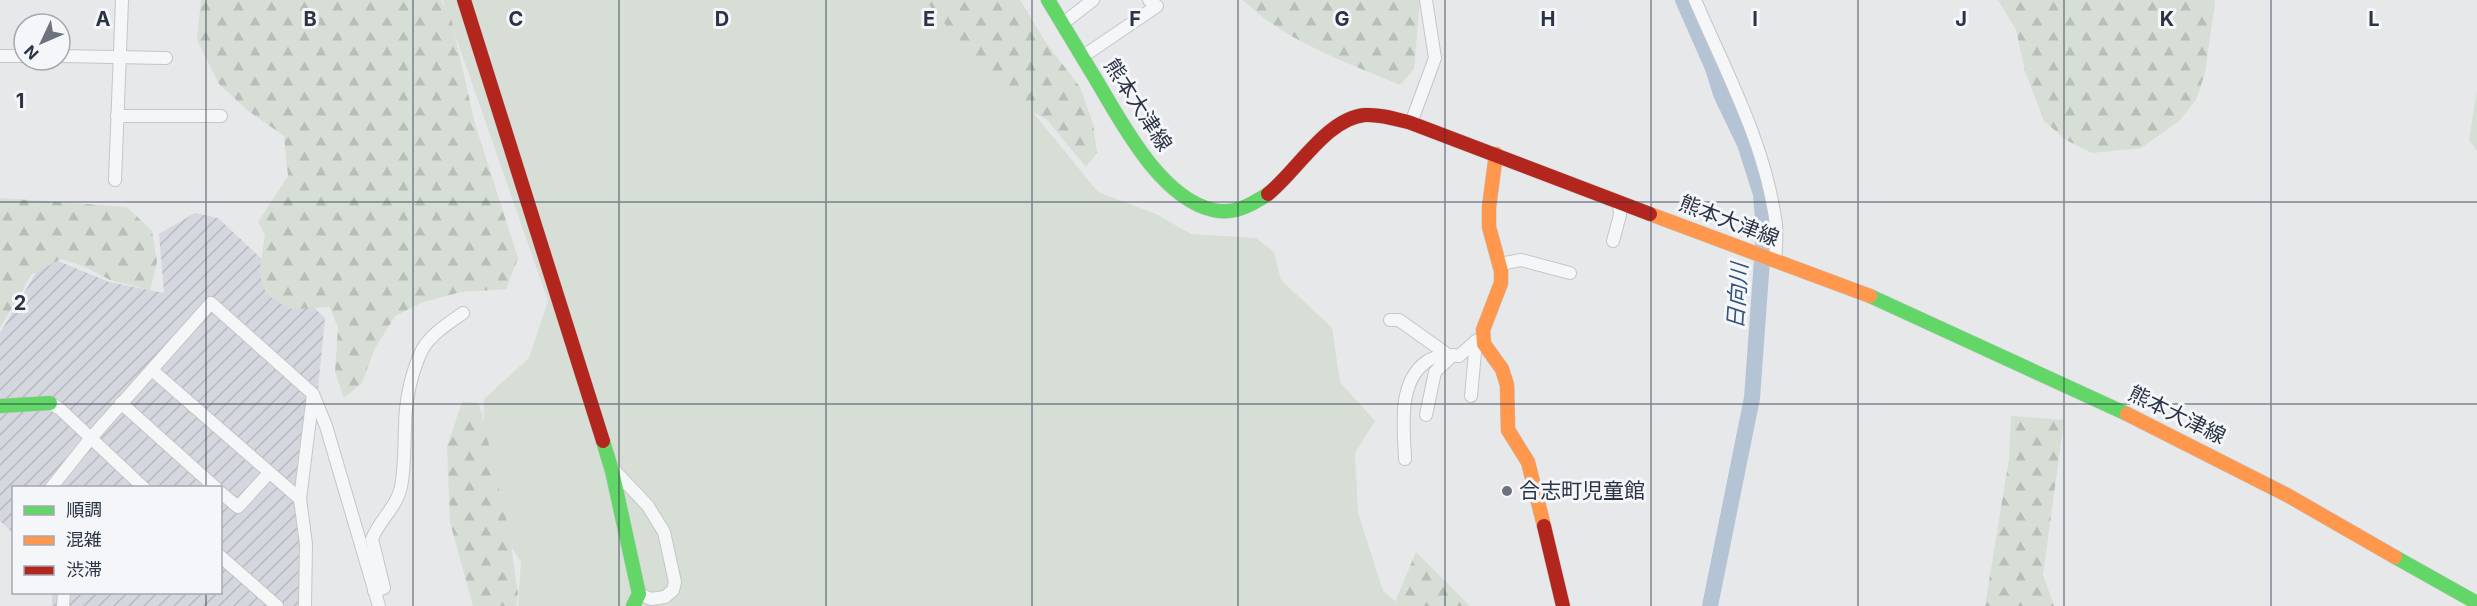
<svg xmlns="http://www.w3.org/2000/svg" width="2477" height="606" font-family="Inter,'Noto Sans JP',sans-serif">
<style>
.industrial{fill:url(#industrial-furrows)}
.grass{fill:#d6ded6}
.forest{fill:url(#forest-firs)}
.lines{fill:none;stroke-linecap:round;stroke-linejoin:round}
.river{stroke:#b4c4d5;stroke-width:16}
.street-casing{stroke:#c4c6c8;stroke-width:14}
.fast-casing{stroke:#c4c6c8;stroke-width:15}
.slow-casing{stroke:#c4c6c8;stroke-width:15}
.jam-casing{stroke:#c4c6c8;stroke-width:15}
.street{stroke:#f5f6f7;stroke-width:12}
.fast{stroke:#63d668;stroke-width:14}
.slow{stroke:#ff974d;stroke-width:14}
.jam{stroke:#b3261e;stroke-width:14}
.grid{fill:none;stroke:#2b3445;stroke-width:1.5;stroke-opacity:0.55}
.poi-dot{fill:#6c737f;stroke:#f4f6f9;stroke-width:2}
.labels{text-anchor:middle;stroke-width:6;stroke-linejoin:round;paint-order:stroke}
.street-label{font-size:21px;fill:#2b3445;stroke:#f4f6f9}
.poi-label{font-size:21px;fill:#2b3445;stroke:#f4f6f9;text-anchor:start}
.water-label{font-size:22px;font-style:italic;fill:#34527a;stroke:#f4f6f9}
.grid-label{font-size:20px;text-anchor:middle;font-weight:bold;fill:#2b3445;stroke:#f4f6f9;stroke-width:6;stroke-linejoin:round;paint-order:stroke}
</style>
<defs>
<pattern id="industrial-furrows" width="10" height="10" patternUnits="userSpaceOnUse" patternTransform="scale(1.5)"><rect width="10" height="10" fill="#d4d7dd"/><path d="M-1 1l2-2M0 10L10 0M9 11l2-2" fill="none" stroke="#b6b9bf"/></pattern>
<pattern id="forest-firs" width="22" height="20" patternUnits="userSpaceOnUse" patternTransform="scale(1.5)"><rect width="22" height="20" fill="#d6ded6"/><path d="M5 1l3.5 6h-7zM16 11l3.5 6h-7z" fill="#b8bfb9"/></pattern>
</defs>
<rect width="100%" height="100%" fill="#e6e8ea"/>
<polygon class="industrial" points="195,213 218,218 325,318 302,549 308,606 52,606 52,593 220,592 220,488 14,488 13,533 0,521 0,333 46,256 109,282 164,293 159,234"/>
<polygon class="grass" points="443,0 941,0 1098,192 1156,214 1191,234 1256,238 1274,252 1281,280 1332,328 1340,382 1375,421 1355,453 1358,513 1383,591 1401,606 518,606 521,562 482,501 484,399 529,358 548,301"/>
<g class="forest">
<polygon points="201,0 441,0 451,18 475,124 518,258 506,289 461,292 423,302 395,316 374,350 362,383 344,398 335,372 338,328 330,307 289,309 266,294 259,273 265,235 258,222 288,176 284,136 247,110 219,84 197,40"/>
<polygon points="925,0 1020,0 1046,43 1080,87 1093,124 1097,152 1086,167 1046,119 1023,107 995,84"/>
<path d="M1243 0H1420L1414 69 1400 85C1346 62 1286 42 1243 0Z"/>
<polygon points="1998,0 2214,0 2215,2 2205,73 2196,100 2179,121 2141,148 2092,153 2066,140 2044,121 2025,71 2016,30"/>
<polygon points="2477,91 2477,151 2469,140"/>
<polygon points="0,198 127,207 152,231 157,262 150,290 110,280 85,267 61,259 31,275 0,328"/>
<polygon points="462,402 479,403 509,531 518,594 516,606 473,606 450,522 447,447"/>
<polygon points="2011,416 2064,420 2043,575 2054,606 1985,606 2009,459"/>
<polygon points="1416,552 1470,606 1397,606 1396,600"/>
</g>
<g class="lines">
<polyline class="river" points="1683,0 1713,68 1721,94 1745,144 1761,194 1764,232 1752,398 1710,606"/>
<defs>
<g id="street">
<path d="M1695 0C1726 72 1766 145 1776 225 1777 236 1776 249 1775 261"/>
<polyline points="1062,24 1093,0"/>
<polyline points="0,56 24,56"/>
<polyline points="60,56 166,58"/>
<polyline points="1082,57 1157,6 1149,0"/>
<polyline points="117,116 221,116"/>
<polyline points="1411,123 1435,58 1426,0"/>
<polyline points="115,180 122,0"/>
<polyline points="1613,241 1620,215 1619,202"/>
<polyline points="1500,264 1521,260 1570,273"/>
<polyline points="1390,320 1399,320 1448,355 1459,356 1476,341"/>
<polyline points="152,370 300,499"/>
<polyline points="1471,396 1476,341 1479,340"/>
<polyline points="50,403 60,409 144,488"/>
<polyline points="121,403 216,488"/>
<polyline points="1426,415 1435,372 1453,355"/>
<path d="M1405 459C1404 429 1397 383 1426 362 1432 357 1441 356 1448 355"/>
<polyline points="612,468 648,506 664,532 675,582 673,590 665,597 651,599 639,594"/>
<polyline points="51,488 90,439 211,303 313,394 326,426 379,606"/>
<polyline points="220,492 238,507 269,473"/>
<polyline points="220,556 277,606"/>
<path d="M374 591 384 588 372 539C379 520 397 507 401 487 405 467 404 447 405 427 405 402 411 373 422 350 431 334 449 323 463 313"/>
<polyline points="63,606 64,592"/>
<polyline points="305,606 306,544 300,499 313,395"/>
</g>
<g id="fast">
<path d="M1048 0C1065 28 1081 55 1098 83 1123 125 1161 198 1213 210 1234 215 1251 205 1268 194"/>
<polyline points="1870,296 2127,414"/>
<polyline points="0,406 50,403"/>
<polyline points="603,441 612,471 639,594 633,606"/>
<polyline points="2395,557 2477,603"/>
</g>
<g id="slow">
<polyline points="1496,154 1489,207 1489,227 1501,271 1501,283 1483,330 1484,344 1502,369 1507,385 1508,430 1528,462 1544,526"/>
<polyline points="1650,214 1870,296"/>
<polyline points="2127,414 2287,495 2395,557"/>
</g>
<g id="jam">
<polyline points="464,0 603,441"/>
<path d="M1268 194C1297 171 1327 118 1365 115 1380 114 1396 119 1411 123L1650 214"/>
<polyline points="1544,526 1563,606"/>
</g>
</defs>
<use href="#street" class="street-casing"/>
<use href="#fast" class="fast-casing"/>
<use href="#slow" class="slow-casing"/>
<use href="#jam" class="jam-casing"/>
<use href="#street" class="street"/>
<use href="#fast" class="fast"/>
<use href="#slow" class="slow"/>
<use href="#jam" class="jam"/>
</g>
<path class="grid" d="M206 0V488M413 0V606M619 0V606M826 0V606M1032 0V606M1238 0V606M1445 0V606M1651 0V606M1858 0V606M2064 0V606M2271 0V606M0 202H2477M0 404H2477M206 592V606"/>
<circle class="poi-dot" cx="1507" cy="491" r="6"/>
<g class="labels">
<g class="street-label">
<text transform="translate(1138 105) rotate(57)" y="7">熊本大津線</text>
<text transform="translate(1729 221) rotate(21)" y="7">熊本大津線</text>
<text transform="translate(2177 415) rotate(26)" y="7">熊本大津線</text>
</g>
<g class="poi-label">
<text x="1519" y="498">合志町児童館</text>
</g>
<g class="water-label">
<text transform="translate(1737 296) rotate(-86)" y="8">日向川</text>
</g>
</g>
<g class="grid-label">
<text x="103" y="26">A</text>
<text x="310" y="26">B</text>
<text x="516" y="26">C</text>
<text x="722" y="26">D</text>
<text x="929" y="26">E</text>
<text x="1135" y="26">F</text>
<text x="1342" y="26">G</text>
<text x="1548" y="26">H</text>
<text x="1755" y="26">I</text>
<text x="1961" y="26">J</text>
<text x="2167" y="26">K</text>
<text x="2374" y="26">L</text>
<text x="20" y="108">1</text>
<text x="20" y="310">2</text>
</g>
<rect x="12" y="486" width="210" height="108" fill="#f4f6f9" stroke="#a4a8b1" stroke-width="1.5"/>
<rect x="24" y="506" width="30" height="9" fill="#63d668" stroke="#a4a8b1" stroke-width="1.5"/>
<text x="66" y="516" font-size="18" fill="#2b3445">順調</text>
<rect x="24" y="536" width="30" height="9" fill="#ff974d" stroke="#a4a8b1" stroke-width="1.5"/>
<text x="66" y="546" font-size="18" fill="#2b3445">混雑</text>
<rect x="24" y="566" width="30" height="9" fill="#b3261e" stroke="#a4a8b1" stroke-width="1.5"/>
<text x="66" y="576" font-size="18" fill="#2b3445">渋滞</text>
<g transform="translate(42 42) rotate(226)"><circle r="28" fill="#f4f6f9" stroke="#a4a8b1" stroke-width="1.5"/>
<path d="M0-4.5L10 22L0 15L-10 22Z" fill="#6c737f"/>
<text y="-9" font-size="16" font-weight="bold" text-anchor="middle" fill="#2b3445">N</text>
</g>
</svg>
